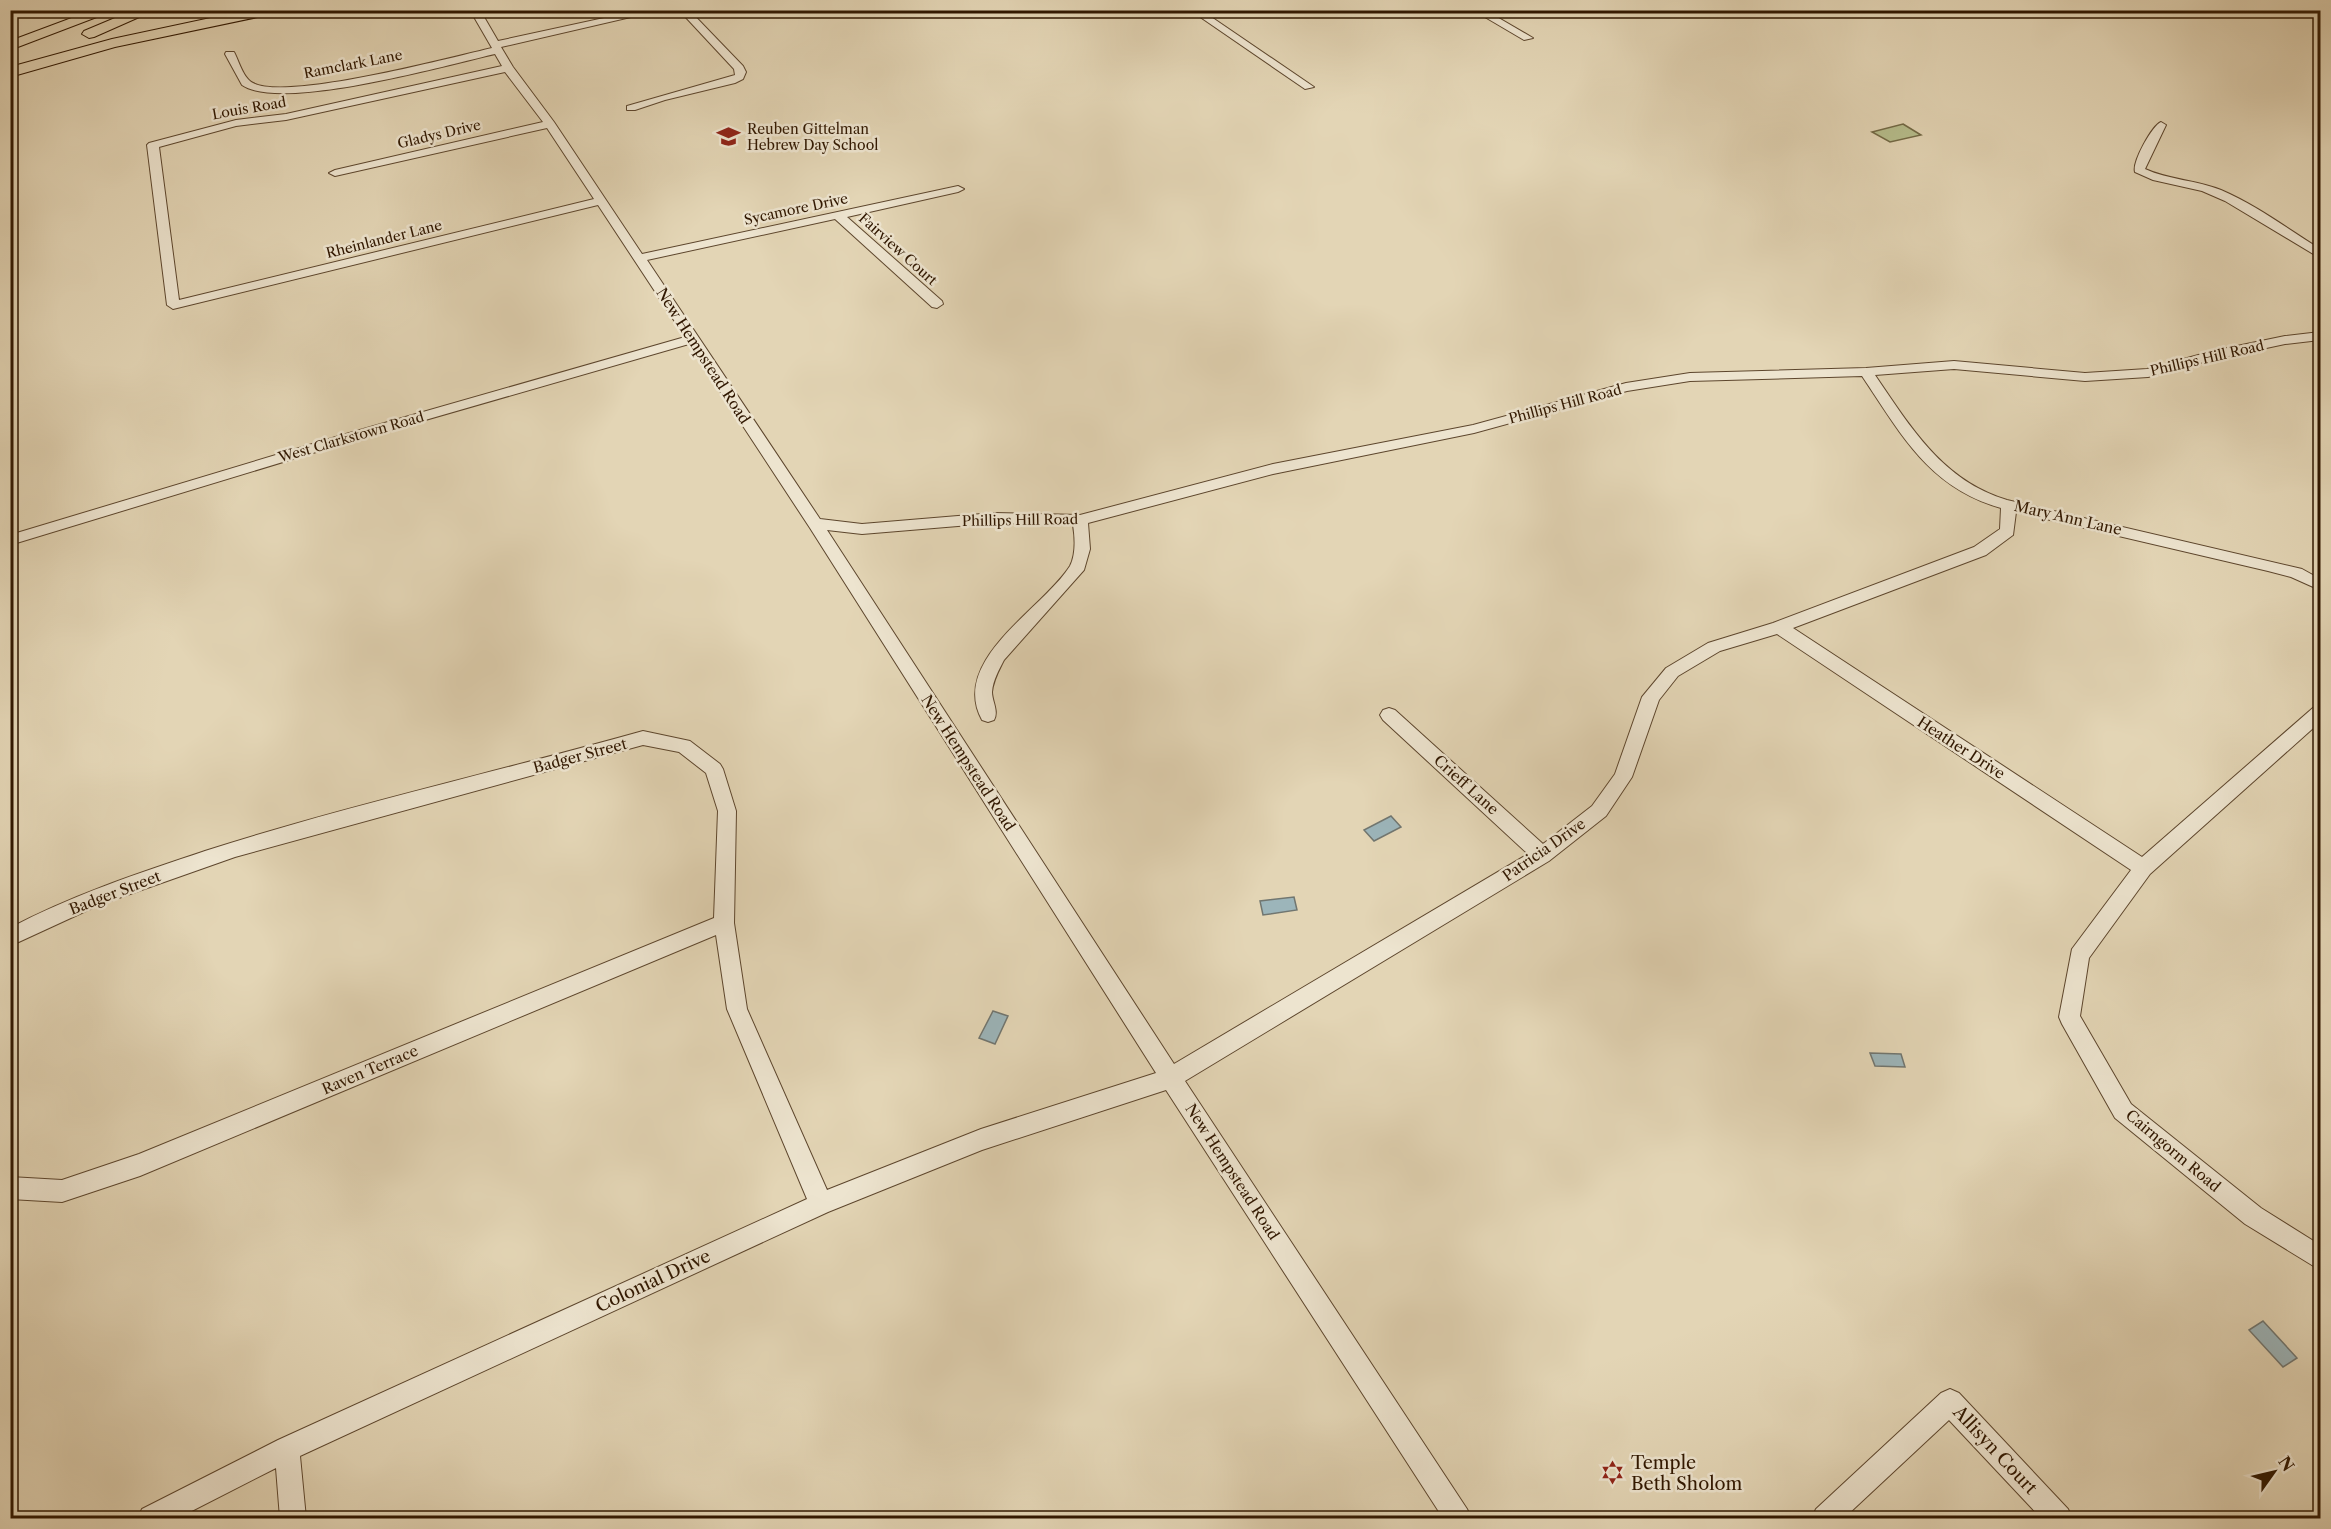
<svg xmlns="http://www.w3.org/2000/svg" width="2331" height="1529" font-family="'Libre Caslon Text',serif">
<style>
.green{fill:#b6bd8c;stroke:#736a46;stroke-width:1.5}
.water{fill:#9cb5ba;stroke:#717670;stroke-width:1.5}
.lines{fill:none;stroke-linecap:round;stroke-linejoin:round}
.minor-casing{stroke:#5d462d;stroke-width:2}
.highway-casing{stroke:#301700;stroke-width:2}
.minor{fill:#ede4cf;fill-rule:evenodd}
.highway{fill:#e3d5b5;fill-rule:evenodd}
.labels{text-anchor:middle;stroke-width:5;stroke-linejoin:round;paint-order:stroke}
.far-street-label{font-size:14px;fill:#301700;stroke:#ede4cf}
.far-poi-label{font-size:14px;fill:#301700;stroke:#ede4cf;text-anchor:start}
.street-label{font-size:15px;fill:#301700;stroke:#ede4cf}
.near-street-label{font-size:18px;fill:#301700;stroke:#ede4cf}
.near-poi-label{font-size:18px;fill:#301700;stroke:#ede4cf;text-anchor:start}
</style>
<rect width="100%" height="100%" fill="#e3d5b5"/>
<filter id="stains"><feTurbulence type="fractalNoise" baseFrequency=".00333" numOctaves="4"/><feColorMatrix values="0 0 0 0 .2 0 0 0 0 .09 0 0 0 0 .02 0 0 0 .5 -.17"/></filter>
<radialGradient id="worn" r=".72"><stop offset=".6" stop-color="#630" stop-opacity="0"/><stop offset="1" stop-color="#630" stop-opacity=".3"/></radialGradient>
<polygon class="green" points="1903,124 1921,135 1890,142 1872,132"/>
<g class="water">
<polygon points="1391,816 1401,827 1374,841 1364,830"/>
<polygon points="1294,897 1297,910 1263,915 1260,901"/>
<polygon points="993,1011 1008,1016 995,1044 979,1038"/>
<polygon points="1870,1053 1901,1054 1905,1067 1875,1066"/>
<polygon points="2263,1321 2297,1358 2283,1367 2249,1330"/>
</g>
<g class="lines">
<defs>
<g id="minor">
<path d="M470 10H480L498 41 641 10H661L501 47 513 67 554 122 642 254 958 186 964 189 958 192 847 217 942 301 943 304 937 308 932 307 835 219 647 260 820 519 862 524 994 513 1080 515 1273 464 1473 425 1626 383 1690 373 1866 368 1954 361 2085 373 2147 369 2213 351 2285 336 2320 332V340L2285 344 2215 359 2148 377 2085 381 1954 369 1875 375C1911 428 1943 481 2007 500L2302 569 2320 579V590L2291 577 2268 571 2016 512 2013 535 1986 555 1793 628 2142 857 2314 707 2320 706V722L2150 874 2089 958 2080 1016 2131 1104 2261 1208 2320 1245V1270L2245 1224 2115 1118 2062 1024 2059 1017 2072 949 2131 870 1777 634 1720 651 1678 676 1659 700 1632 777 1606 816 1549 861 1185 1081 1467 1509 1471 1518H1443L1166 1090 982 1150 828 1212 300 1456 306 1518H280L276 1468 178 1518H138L142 1509 278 1440 807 1199 727 1009 716 935 140 1176 62 1202 10 1199V1177L62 1180 139 1154 714 918 718 811 706 773 679 752 643 745 235 857 99 905 10 946V928C72 895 139 873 205 851 349 805 497 772 643 731L690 741 720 764 723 769 736 811 734 923 747 1009 827 1190 981 1129 1156 1073 810 528 689 344 349 442 10 545V535L339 436 685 337 598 205 173 309 167 305 147 145 149 143 236 120 286 114 502 66 495 54C447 65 281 112 242 85L225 54 226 52H234C239 61 243 78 253 83 287 101 449 58 492 48ZM505 72 543 122 335 170 329 173 335 176 547 128 594 199 179 300 159 147 236 126 286 120ZM1862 376C1901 434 1929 488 2001 508L2000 529 1974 547 1773 623 1708 643 1666 668 1642 697 1615 774 1592 806 1543 844 1395 710 1389 708 1383 710 1380 715 1383 720 1528 854 1174 1064 827 530 862 534 994 523 1073 525C1075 537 1076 554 1070 566 1044 608 949 660 982 720L988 722 994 720C999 711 992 701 992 692 993 680 999 670 1004 660L1084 570 1090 549 1088 523 1273 474 1474 433 1627 391 1690 381Z"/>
<polygon points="679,10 689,10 743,66 746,72 743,79 735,83 665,100 635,110 627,110 627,106 735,75 734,69"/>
<polygon points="1089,10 1084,14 1079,11 1080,10"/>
<polygon points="1190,10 1201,10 1314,87 1305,89"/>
<polygon points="1473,10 1485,10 1533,38 1524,40"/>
<path d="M2161 122 2166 125 2145 169C2169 180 2196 180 2221 190 2256 205 2288 229 2320 249V258L2225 201 2202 191 2153 180 2135 172C2132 162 2152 126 2161 122Z"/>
<polygon points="1950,1389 1959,1393 2068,1509 2072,1518 2041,1518 1949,1420 1844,1518 1812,1518 1816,1509 1941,1393"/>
</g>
<g id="highway">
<polygon points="93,10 115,10 10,50 10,41"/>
<polygon points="134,10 155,10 94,37 89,38 82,34 84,31"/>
<polygon points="248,10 279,10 272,14 115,47 10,77 10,67 112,39"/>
</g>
</defs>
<use href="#minor" class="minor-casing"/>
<use href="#highway" class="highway-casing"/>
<use href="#minor" class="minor"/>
<use href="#highway" class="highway"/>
</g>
<defs>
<symbol id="school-bare" viewBox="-9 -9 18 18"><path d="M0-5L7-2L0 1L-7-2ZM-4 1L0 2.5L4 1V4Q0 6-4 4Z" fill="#8f2418" stroke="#ede4cf" stroke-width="2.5" paint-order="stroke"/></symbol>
<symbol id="synagogue-bare" viewBox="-9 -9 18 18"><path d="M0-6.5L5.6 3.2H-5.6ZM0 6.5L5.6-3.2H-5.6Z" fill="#8f2418" stroke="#ede4cf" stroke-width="2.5" paint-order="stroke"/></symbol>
</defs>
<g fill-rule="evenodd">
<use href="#school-bare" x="712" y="120" width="33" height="33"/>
<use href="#synagogue-bare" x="1596" y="1456" width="33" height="33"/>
</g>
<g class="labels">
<g class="far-street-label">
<text transform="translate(353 64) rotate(-11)" y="5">Ramclark Lane</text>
<text transform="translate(249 108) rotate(-10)" y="5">Louis Road</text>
<text transform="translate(439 134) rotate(-13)" y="5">Gladys Drive</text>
<text transform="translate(796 209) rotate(-12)" y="5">Sycamore Drive</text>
<text transform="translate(384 239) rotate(-14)" y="5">Rheinlander Lane</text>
<text transform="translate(898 249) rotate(42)" y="5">Fairview Court</text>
<text transform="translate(2207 358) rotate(-13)" y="5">Phillips Hill Road</text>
<text transform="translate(1565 404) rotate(-15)" y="5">Phillips Hill Road</text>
<text transform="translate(351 437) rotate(-16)" y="5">West Clarkstown Road</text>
<text transform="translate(1020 520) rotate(-1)" y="5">Phillips Hill Road</text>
</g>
<g class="far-poi-label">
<text x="747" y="134">Reuben Gittelman<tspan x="747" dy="16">Hebrew Day School</tspan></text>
</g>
<g class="street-label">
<text transform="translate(703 356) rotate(57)" y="5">New Hempstead Road</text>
<text transform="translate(2068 518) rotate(13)" y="5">Mary Ann Lane</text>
<text transform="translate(1961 748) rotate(33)" y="5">Heather Drive</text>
<text transform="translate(580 756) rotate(-15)" y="5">Badger Street</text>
<text transform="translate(968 763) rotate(57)" y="5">New Hempstead Road</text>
<text transform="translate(1466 785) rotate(42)" y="5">Crieff Lane</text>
<text transform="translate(1544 850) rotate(-35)" y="5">Patricia Drive</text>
<text transform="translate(115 893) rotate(-21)" y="5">Badger Street</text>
<text transform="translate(370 1070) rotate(-23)" y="5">Raven Terrace</text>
<text transform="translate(2173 1151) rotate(40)" y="5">Cairngorm Road</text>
<text transform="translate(1232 1172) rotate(57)" y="5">New Hempstead Road</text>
</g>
<g class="near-street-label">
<text transform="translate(653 1281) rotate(-25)" y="6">Colonial Drive</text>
<text transform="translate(1995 1450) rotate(47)" y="6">Allisyn Court</text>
</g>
<g class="near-poi-label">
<text x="1631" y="1469">Temple<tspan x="1631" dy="21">Beth Sholom</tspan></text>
</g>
</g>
<rect width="2331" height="1529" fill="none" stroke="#e3d5b5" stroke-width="36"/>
<rect x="12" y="12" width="2307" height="1505" fill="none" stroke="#301700" stroke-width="3"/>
<rect x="18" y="18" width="2295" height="1493" fill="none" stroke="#301700" stroke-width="1.5"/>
<g transform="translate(2274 1472) rotate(56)" stroke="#ede4cf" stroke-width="4.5" paint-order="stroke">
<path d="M0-4.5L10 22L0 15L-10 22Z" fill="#301700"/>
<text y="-9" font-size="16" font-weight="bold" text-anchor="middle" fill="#301700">N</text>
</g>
<rect width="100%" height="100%" filter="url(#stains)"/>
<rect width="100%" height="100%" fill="url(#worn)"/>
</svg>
